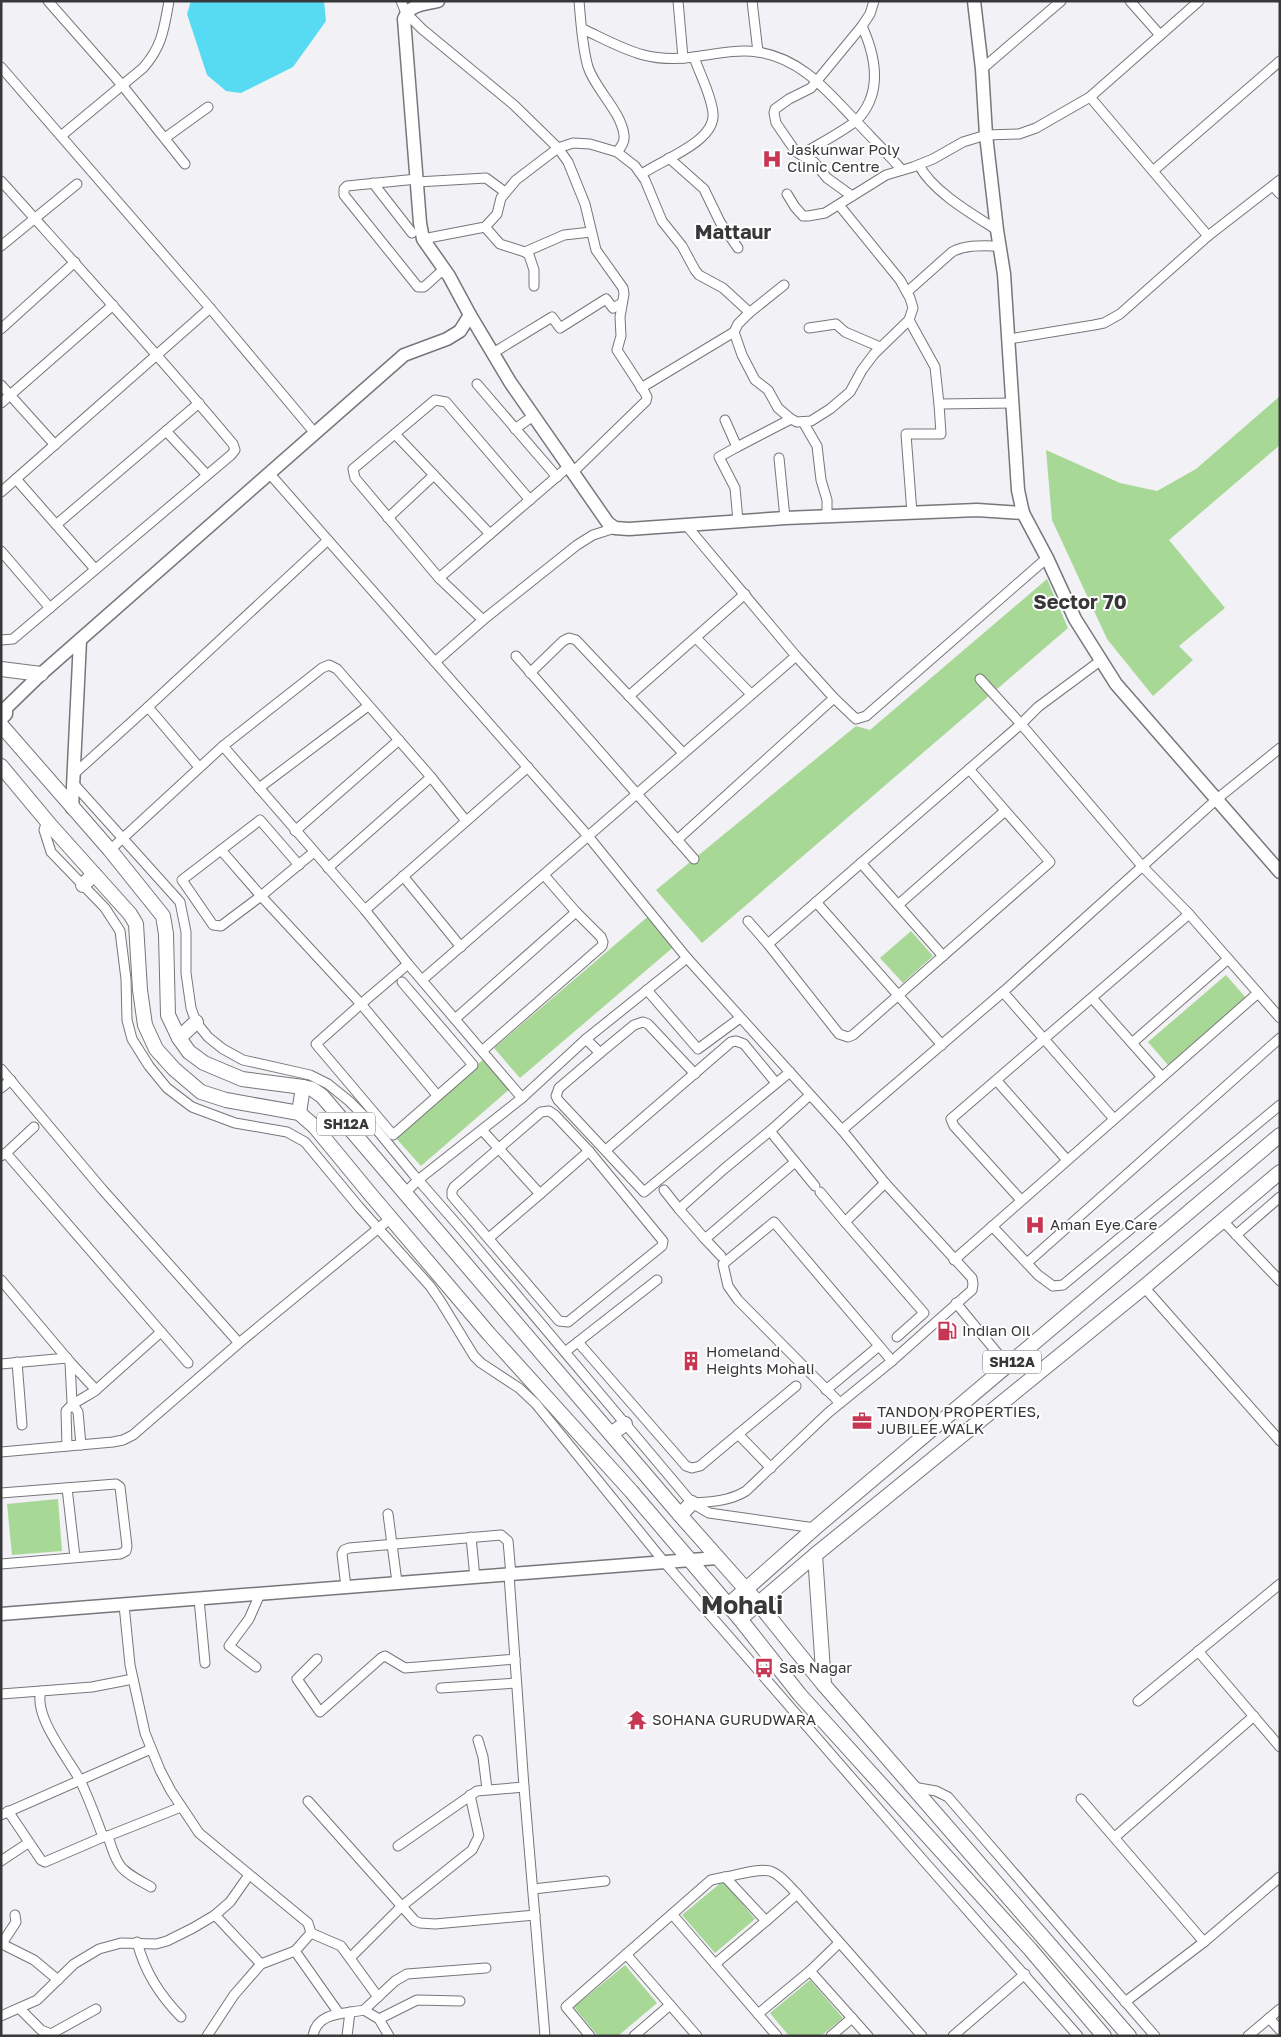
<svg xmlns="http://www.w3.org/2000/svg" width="1281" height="2037" font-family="'Golos Text',sans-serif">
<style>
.green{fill:#a8d896}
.water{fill:#56dbf2}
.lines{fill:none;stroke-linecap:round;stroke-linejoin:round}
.street-casing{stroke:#77767b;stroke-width:11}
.secondary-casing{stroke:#77767b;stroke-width:15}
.primary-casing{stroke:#77767b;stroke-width:16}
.street{stroke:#fff;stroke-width:9}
.secondary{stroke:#fff;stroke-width:12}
.primary{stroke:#fff;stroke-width:14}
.labels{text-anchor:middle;stroke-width:4;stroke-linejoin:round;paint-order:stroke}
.shield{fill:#fff;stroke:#747475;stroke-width:1}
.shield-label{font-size:14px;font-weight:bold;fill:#38383a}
.poi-label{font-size:15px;fill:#38383a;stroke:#fff;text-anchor:start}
.district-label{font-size:20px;font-weight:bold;fill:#38383a;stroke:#fff}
.town-label{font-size:25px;font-weight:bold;fill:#38383a;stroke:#fff}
</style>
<rect width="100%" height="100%" fill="#f2f1f6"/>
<g class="green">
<polygon points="1280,396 1280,445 1169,540 1225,608 1179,646 1193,660 1153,696 1107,639 1052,520 1046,450 1120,483 1157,491 1196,469"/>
<polygon points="1047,579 1068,628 702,943 656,890 856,726 870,730"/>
<polygon points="651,914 677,944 520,1078 494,1048"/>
<polygon points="911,931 933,956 903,983 880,958"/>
<polygon points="1226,975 1246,998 1168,1065 1148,1042"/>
<polygon points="485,1058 511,1088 421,1166 394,1136"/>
<polygon points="58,1499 62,1551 12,1555 7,1504"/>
<polygon points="723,1881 755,1919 715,1953 682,1915"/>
<polygon points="625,1965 657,2003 618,2036 598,2036 574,2007"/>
<polygon points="810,1980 843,2018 821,2036 789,2036 770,2013"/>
</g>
<polygon class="water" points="191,1 324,1 326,21 293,67 241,93 226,91 207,75 187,14"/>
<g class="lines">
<defs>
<g id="street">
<polyline points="48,1 122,85 185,164"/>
<polyline points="401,1 406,13 422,29 514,105 558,148 568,162 585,204 596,250 623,288 624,294 620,317 621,336 617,350 645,393 647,397 646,401 572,473"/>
<path d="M579 1C581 23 582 46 588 67 595 89 621 111 624 135 625 142 621 147 617 152"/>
<polyline points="678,1 683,58"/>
<polyline points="752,1 758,52"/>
<polyline points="1130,1 1160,35"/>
<path d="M583 29C623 48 647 64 694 57 715 54 737 49 758 52 802 59 827 91 855 120 871 137 887 153 902 170"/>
<polyline points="1,67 210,308 314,432"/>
<polyline points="982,69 1061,1"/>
<polyline points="1090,97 1208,236"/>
<path d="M61 136 143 68C162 47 164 29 169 1"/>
<polyline points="165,138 208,107"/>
<path d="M801 155C815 146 846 130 857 120 883 93 876 57 862 26"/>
<polyline points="669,158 704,189 720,222 738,248"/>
<path d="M919 165C932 191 972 214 997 230"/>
<polyline points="1153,171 1280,61"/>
<path d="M642 174C661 160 716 142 713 113 711 94 700 75 694 57"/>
<polyline points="417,179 347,186 344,189 344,195 418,287 424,287 444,269"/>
<path d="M1 181C79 268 158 354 233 444L235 450 231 455 13 639 1 640"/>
<polyline points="417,182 486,178 505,192"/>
<polyline points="373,183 412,233"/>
<polyline points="1273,186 1280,194"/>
<polyline points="787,194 795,207 803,216 808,216 825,213 886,175 913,167 933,159 963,142 986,135 1019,134 1036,128 1090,97 1199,1"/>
<polyline points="852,196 827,178 814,162 796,152 776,123 774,113 775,109 789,99 811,88 862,26 870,14 874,1"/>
<polyline points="485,227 500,244 525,252 529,255 534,270 534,286"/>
<polyline points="423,239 485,227 497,214 501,198 516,180 558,148 573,143 590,144 617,152 635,166 645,180 662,221 682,246 695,270 699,275 723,288 747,310 749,313 738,324 734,332 742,355 755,380 768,390 778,408 791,419 797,422 811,421 830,409 850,392 862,370 874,354 909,320 913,308 910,298 900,280 839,205"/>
<polyline points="1,246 77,184"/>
<polyline points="525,252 564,235 591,232"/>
<path d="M907 292 952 252C967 244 984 246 1000 246"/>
<polyline points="749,313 784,285"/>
<polyline points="909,320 935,367 939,404"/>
<polyline points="809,328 836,324 845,332 880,347"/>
<polyline points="1,329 75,262"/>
<polyline points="1009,339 1094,325 1104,323 1120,314 1208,236 1280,180"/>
<polyline points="493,353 552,317 560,328 606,299 613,308 622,303"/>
<polyline points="477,384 557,477"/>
<polyline points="1,385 55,445"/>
<polyline points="641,388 734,332"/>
<polyline points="1,403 113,305"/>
<polyline points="725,420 737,447 719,457 735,488 738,521"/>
<polyline points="803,422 817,446 821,480 827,500 827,517"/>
<polyline points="515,429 533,416"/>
<polyline points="166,431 207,475"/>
<polyline points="395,434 490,534"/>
<polyline points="737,447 791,419"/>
<polyline points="779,458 785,518"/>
<path d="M269 473 588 836 687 958 842 1130 885 1183 972 1278 973 1284 972 1290 892 1361 828 1413 746 1491C730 1501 711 1502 692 1503"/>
<polyline points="16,479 95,569"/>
<polyline points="1,492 210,308"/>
<polyline points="912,513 906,434 941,434 939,404 1013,403"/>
<polyline points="388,518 434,475"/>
<polyline points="57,524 199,403"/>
<polyline points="686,525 796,656 834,698 856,719 866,716 1047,558"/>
<polyline points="1,551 50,608"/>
<polyline points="439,578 568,467"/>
<polyline points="483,620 439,578 355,478 353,469 435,400 446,402 530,500"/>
<polyline points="696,638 751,694"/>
<polyline points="516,656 694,859"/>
<polyline points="435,662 483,620 577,545 593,535 615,528"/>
<polyline points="530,673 563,641 569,638 576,640 683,753"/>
<polyline points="980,679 1021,724 1142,866 1189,914 1280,1018"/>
<polyline points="629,696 745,594"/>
<polyline points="148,707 328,540"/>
<polyline points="223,746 365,910 408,964 522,1098"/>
<polyline points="74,774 148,707 199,767"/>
<polyline points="73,783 180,902 186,932 186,973 191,1008 196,1022 208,1037 223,1049 243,1060 310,1075 328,1084 349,1101 372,1124 413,1174 462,1230 692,1503 709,1513 815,1528"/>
<polyline points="259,788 368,706"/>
<polyline points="47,821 44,830 51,852 105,908 120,931 126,979 127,1020 132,1039 149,1066 167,1088 192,1107 235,1123 287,1132 305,1142 359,1207 430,1286 441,1302 474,1356 481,1363 519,1388 536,1404 665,1563 923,1860 1078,2036"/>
<polyline points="295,831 399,740"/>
<polyline points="677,840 834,698"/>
<polyline points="110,850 223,746 322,668 329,665 337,669 431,777 466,821"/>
<polyline points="221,850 261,896 314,852"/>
<polyline points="861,863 943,956"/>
<polyline points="299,865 260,820 182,880 213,925 221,926 261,896 361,1004 408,964"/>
<polyline points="328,868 431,777"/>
<polyline points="403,876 461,947"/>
<polyline points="816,902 942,1045"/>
<polyline points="898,905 1005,811"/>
<polyline points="365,910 528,767"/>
<polyline points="748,921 768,944 839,1034 848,1037 853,1035 1050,862 969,769"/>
<polyline points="768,944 1021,724 1038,707 1100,661"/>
<polyline points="422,980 796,656"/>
<polyline points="402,982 473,1065 393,1135 316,1044 361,1004 437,1095"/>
<polyline points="647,990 698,1049 740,1018"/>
<polyline points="1003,992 1114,1119"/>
<polyline points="1092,998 1162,1077"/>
<polyline points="455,1019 576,912"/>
<polyline points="586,1039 600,1053 559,1088 556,1096 558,1100 644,1192 790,1072"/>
<polyline points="1132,1043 1228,959"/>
<polyline points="482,1051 602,946 603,942 601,937 576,912 544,875"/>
<polyline points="600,1053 634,1025 643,1022 648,1024 695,1074"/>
<polyline points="1,1069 102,1189 239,1343"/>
<polyline points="997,1081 1067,1160"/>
<polyline points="1,1088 11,1080"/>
<polyline points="810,1095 770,1131 815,1186"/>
<polygon points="549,1111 555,1115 589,1151 663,1241 662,1246 568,1322 559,1321 452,1196 452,1191 454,1187 541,1112"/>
<polyline points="482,1130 540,1194 489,1238"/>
<polyline points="842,1130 1003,992 1217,799 1280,748"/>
<polyline points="770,1131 724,1169 679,1209 705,1239 795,1162"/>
<polyline points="606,1150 731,1042 736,1041 744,1044 776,1083"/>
<polyline points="6,1153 34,1127"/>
<polyline points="1,1156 6,1153 188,1363"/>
<polyline points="885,1183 845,1222 924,1313 897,1337"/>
<polyline points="664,1190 679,1209"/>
<polyline points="820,1192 845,1222"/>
<polyline points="404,1194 418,1180 522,1098 586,1039 687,958"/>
<polyline points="540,1194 589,1151"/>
<polyline points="1021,1200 954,1126 951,1119 1189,914"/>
<polyline points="1223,1221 1280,1281"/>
<polyline points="992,1226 1038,1275 1053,1286 1063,1285 1280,1105"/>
<polyline points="1236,1235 1280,1197"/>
<polyline points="705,1239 721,1256"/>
<polyline points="954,1260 1258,993"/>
<polyline points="1027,1263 1280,1038"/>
<polyline points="1,1280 70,1362 72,1403 78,1412 81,1445"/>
<polyline points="1144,1287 1280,1441"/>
<polyline points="956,1303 1008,1366"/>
<polyline points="578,1342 686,1466 692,1468 700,1466 796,1386"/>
<polyline points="565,1352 657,1280"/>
<polyline points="17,1362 22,1425"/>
<polyline points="70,1362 96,1390"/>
<polyline points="1,1364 67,1358"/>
<polyline points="826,1390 879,1346"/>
<polyline points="840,1403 738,1300 728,1286 723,1264 774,1222 892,1361"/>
<polyline points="738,1434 771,1468"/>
<path d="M67 1446 66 1411C74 1401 85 1398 96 1390L161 1332"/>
<polyline points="1,1452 113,1442 123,1440 133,1435 239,1343 391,1218"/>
<polyline points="67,1488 75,1557"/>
<polyline points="1,1493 116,1484 120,1487 127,1546 126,1551 120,1554 1,1564"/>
<polyline points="388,1514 397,1582"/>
<polyline points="471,1537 475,1578"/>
<polyline points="509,1575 524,1787 545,2036"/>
<polyline points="346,1587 342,1554 344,1550 349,1548 501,1535 508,1541 511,1575"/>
<polyline points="199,1599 205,1663"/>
<polyline points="124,1605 130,1665 145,1733 160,1770 171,1791 199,1833 308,1923 311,1933 295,1951 338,2012"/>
<polyline points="1198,1651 1280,1747"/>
<polyline points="317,1659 297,1679 320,1712 381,1658 385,1656 405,1668 515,1659"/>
<polyline points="256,1667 229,1646 249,1619 260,1594"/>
<path d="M133 1679 92 1687 41 1691C33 1716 68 1758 80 1780 89 1799 96 1818 103 1837L108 1836C118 1870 121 1870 151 1887"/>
<polyline points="441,1688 516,1683"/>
<polyline points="1,1694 41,1691"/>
<polyline points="1138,1701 1280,1584"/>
<polyline points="478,1740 483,1757 487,1789"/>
<polyline points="913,1787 936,1791 948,1797 1155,2036"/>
<polyline points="1081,1799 1204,1942"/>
<polyline points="308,1801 415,1921 420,1923 435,1924 535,1915"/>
<polyline points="8,1811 41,1860 45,1862 103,1837"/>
<polyline points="1,1815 151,1749"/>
<polyline points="108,1836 181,1807"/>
<polyline points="1115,1837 1254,1716"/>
<polyline points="398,1846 477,1791 524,1787"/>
<polyline points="1,1861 28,1843"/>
<path d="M725 1877C738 1875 757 1868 770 1871 780 1874 790 1887 797 1894L922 2036"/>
<polyline points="533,1889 605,1881"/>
<polyline points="672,1914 777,2036"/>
<polyline points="15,1915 16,1922 3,1942 4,1945 34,1960 58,1980"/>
<polyline points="215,1915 261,1964 295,1951"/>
<polyline points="311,1933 341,1946 378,1997"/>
<path d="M137 1942C145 1972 159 1994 181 2017"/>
<polyline points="839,1943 810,1971 868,2036"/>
<polyline points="626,1954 697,2036"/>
<polyline points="350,1958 402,1906 472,1850 479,1836 470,1795"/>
<polyline points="715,1964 766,1921"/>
<polyline points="1125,2002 1204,1942 1280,1877"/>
<polyline points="20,2009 41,2030 51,2034 96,2009"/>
<polyline points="364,2010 395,1981 407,1974 486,1968"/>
<polyline points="758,2014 810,1971"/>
<polyline points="1,2016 37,2000 74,1964 99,1949 121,1943 156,1944 167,1941 193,1928 215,1915 230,1902 249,1875"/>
<polyline points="1269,2018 1280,2030"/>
<polyline points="379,2019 417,2000 460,2001"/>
<polyline points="207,2036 234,1995 261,1964"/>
<path d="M313 2036C317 2011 346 2014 364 2010L379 2019 389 2036"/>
<polyline points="347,2036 350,2012"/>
<polyline points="590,2036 566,2007 711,1880 725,1877 766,1921 797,1894"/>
<polyline points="634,2036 670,2005"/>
<polyline points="831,2036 852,2018"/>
<polyline points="953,2036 1025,1974"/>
<polyline points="1248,2036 1280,2009"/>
</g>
<g id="secondary">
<path d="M438 1C425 4 409 4 404 19L420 223 423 239 449 276 470 315 510 382 608 523 615 528 629 529 785 518 977 510 1023 513 1047 558 1075 619 1116 684 1280 872"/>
<polyline points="974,1 982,69 986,135 997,230 1004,274 1018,490 1023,513"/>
<polyline points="1,719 6,714 6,708 41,674 404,355 447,339 460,331 470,315"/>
<polyline points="72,808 80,640"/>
<polyline points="1,1614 717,1558"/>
</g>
<g id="primary">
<polyline points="1,669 41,674"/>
<polyline points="1,725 110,850 163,916 166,934 168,1015 179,1038 189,1052 204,1063 242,1079 303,1087 312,1089 322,1096 680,1515 758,1603 824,1685 1129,2036"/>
<polyline points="1,766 51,826 130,914 136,924 140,990 145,1025 156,1049 174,1069 201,1092 226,1100 299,1113 315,1127 371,1195 489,1334 631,1491 740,1619 800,1695 1030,1949 1104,2036"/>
<polyline points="83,885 94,874"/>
<polyline points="179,1038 196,1022"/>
<polyline points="299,1113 303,1087"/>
<polyline points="611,1434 625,1424"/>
<polyline points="680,1515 692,1503"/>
<polyline points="815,1555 824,1685"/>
<polyline points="727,1606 815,1528 1280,1135"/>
<polyline points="740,1619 815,1555 1144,1287 1280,1172"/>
</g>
</defs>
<use href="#street" class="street-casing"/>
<use href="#secondary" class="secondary-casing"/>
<use href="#primary" class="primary-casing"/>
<use href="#street" class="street"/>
<use href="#secondary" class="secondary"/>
<use href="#primary" class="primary"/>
</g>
<defs>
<symbol id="hospital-bare" viewBox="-9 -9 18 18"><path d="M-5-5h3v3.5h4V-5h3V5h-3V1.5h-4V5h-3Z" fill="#c73754" stroke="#fff" stroke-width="2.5" paint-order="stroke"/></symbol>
<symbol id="fuel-bare" viewBox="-9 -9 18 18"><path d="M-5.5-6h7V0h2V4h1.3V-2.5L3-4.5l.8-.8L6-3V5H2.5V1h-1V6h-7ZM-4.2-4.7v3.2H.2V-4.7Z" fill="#c73754" stroke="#fff" stroke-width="2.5" paint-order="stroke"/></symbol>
<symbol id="building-bare" viewBox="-9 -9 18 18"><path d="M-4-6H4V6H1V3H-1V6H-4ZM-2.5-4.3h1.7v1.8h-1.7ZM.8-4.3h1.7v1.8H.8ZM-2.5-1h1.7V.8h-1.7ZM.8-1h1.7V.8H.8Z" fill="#c73754" stroke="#fff" stroke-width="2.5" paint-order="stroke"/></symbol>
<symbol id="office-bare" viewBox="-9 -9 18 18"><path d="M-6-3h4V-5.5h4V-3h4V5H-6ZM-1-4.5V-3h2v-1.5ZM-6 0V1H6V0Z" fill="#c73754" stroke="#fff" stroke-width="2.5" paint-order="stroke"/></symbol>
<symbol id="bus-bare" viewBox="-9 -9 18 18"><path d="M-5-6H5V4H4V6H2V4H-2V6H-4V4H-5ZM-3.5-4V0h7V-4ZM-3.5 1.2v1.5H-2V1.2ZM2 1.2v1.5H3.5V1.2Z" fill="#c73754" stroke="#fff" stroke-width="2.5" paint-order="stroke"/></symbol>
<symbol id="temple-bare" viewBox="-9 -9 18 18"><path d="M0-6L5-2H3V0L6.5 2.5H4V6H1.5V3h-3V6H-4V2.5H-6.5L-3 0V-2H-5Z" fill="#c73754" stroke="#fff" stroke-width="2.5" paint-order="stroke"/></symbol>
</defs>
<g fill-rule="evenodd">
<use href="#hospital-bare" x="758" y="145" width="28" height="28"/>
<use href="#hospital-bare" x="1021" y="1211" width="28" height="28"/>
<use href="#fuel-bare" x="933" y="1317" width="28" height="28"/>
<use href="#building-bare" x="677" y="1347" width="28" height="28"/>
<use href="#office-bare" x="848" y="1407" width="28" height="28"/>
<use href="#bus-bare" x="750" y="1654" width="28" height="28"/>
<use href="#temple-bare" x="623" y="1706" width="28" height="28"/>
</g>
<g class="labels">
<g class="shield">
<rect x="317" y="1112.5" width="58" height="23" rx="4"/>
<rect x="983" y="1350.5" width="58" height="23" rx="4"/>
</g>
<g class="shield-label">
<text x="346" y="1129">SH12A</text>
<text x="1012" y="1367">SH12A</text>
</g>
<g class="poi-label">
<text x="787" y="155">Jaskunwar Poly<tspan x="787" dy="17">Clinic Centre</tspan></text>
<text x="1050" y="1230">Aman Eye Care</text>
<text x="962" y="1336">Indian Oil</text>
<text x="706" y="1357">Homeland<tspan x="706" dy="17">Heights Mohali</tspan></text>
<text x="877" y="1417">TANDON PROPERTIES,<tspan x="877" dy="17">JUBILEE WALK</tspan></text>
<text x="779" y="1673">Sas Nagar</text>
<text x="652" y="1725">SOHANA GURUDWARA</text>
</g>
<g class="district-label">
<text x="733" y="239">Mattaur</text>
<text x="1080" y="609">Sector 70</text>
</g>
<g class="town-label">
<text x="742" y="1614">Mohali</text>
</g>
</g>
<rect width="1281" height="2037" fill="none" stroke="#38383a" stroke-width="5"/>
</svg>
